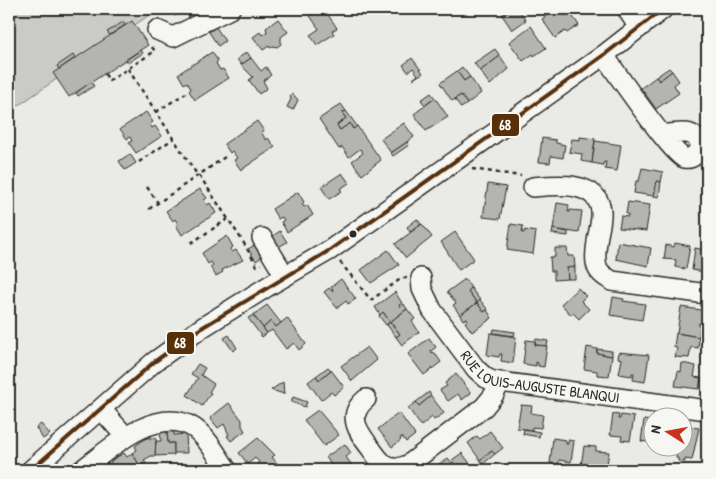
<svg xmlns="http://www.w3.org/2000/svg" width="716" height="479" font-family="'Patrick Hand',sans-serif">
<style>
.green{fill:#cacac7;stroke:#7a7a79}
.building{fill:#b4b4b1;stroke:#2b2b2b}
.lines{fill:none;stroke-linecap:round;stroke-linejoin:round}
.minor-casing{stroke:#2b2b2b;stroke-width:22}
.path{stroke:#2b2b2b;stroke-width:2.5;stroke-dasharray:4 4;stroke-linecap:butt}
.minor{stroke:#f6f6f2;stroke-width:19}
.bus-1-casing{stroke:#f6f6f2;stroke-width:8}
.bus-1{stroke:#572f08;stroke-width:4}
.bus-dot{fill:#2b2b2b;stroke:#f6f6f2;stroke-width:2}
.labels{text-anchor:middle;stroke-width:4;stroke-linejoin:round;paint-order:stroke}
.street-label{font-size:15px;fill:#2b2b2b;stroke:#f6f6f2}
.line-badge{stroke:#f6f6f2;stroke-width:2}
.badge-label{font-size:14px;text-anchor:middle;font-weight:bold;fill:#fff}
</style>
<rect width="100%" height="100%" fill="#eaeae6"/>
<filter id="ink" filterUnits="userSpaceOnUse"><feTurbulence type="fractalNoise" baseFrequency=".02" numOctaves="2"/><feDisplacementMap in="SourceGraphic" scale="10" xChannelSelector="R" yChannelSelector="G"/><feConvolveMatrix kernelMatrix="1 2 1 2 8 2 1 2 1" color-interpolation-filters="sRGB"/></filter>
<g filter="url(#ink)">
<polygon class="green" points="9,9 158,9 9,112"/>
<g class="building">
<polygon points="168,9 203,9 190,19 185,10 175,16 172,11 170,12"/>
<polygon points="308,9 324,9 337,28 332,31 334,34 317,45 310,35 319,29 306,10"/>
<polygon points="511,9 518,9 526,20 512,30 502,15"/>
<polygon points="556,9 567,9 579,25 567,33 565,31 555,38 542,19"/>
<polygon points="278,19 288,32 281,37 281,44 277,47 273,46 270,48 269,46 263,50 253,37 260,32 262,35 267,32 266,28"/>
<polygon points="132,21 148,45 69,97 53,73"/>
<polygon points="123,22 125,25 110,35 107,32"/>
<polygon points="531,26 546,48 534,56 533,54 523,61 509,42"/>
<polygon points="216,27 225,41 218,46 209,32"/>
<polygon points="495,49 500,56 480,71 474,63"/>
<polygon points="141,50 143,53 128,63 126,60"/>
<polygon points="212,52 218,61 216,63 220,70 223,69 229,78 195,100 189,91 191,89 187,82 184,84 178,74"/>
<polygon points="247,52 251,58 241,65 237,59"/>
<polygon points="73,55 75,58 59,69 57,66"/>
<polygon points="500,56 509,69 490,85 480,71"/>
<polygon points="251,58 261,71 266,67 271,75 263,81 267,88 259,94 249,80 253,77 241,65"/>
<polygon points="412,58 423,73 413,79 418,75 413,68 408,72 403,65"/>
<polygon points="462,67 470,77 464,81 457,71"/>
<polygon points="669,68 672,71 659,81 656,77"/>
<polygon points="457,71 464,81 470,77 481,93 467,104 461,95 452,101 440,83"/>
<polygon points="672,71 679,81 674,85 679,93 656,109 641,88 656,77 659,81"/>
<polygon points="91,82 94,86 78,96 76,93"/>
<polygon points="431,93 435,98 425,105 421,100"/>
<polygon points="293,94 298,100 293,110 287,107 291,99 290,96"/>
<polygon points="461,95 467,104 461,108 455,99"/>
<polygon points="435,98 448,117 426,131 414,114"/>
<polygon points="341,104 346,111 342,113 346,118 337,125 340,130 350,123 353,129 357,126 381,160 362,175 352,161 363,153 360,149 349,157 342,147 339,149 319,119"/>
<polygon points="346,111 357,126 353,129 350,123 340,130 337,125 346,118 342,113"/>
<polygon points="146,112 153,122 150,124 152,128 155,126 162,136 136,153 129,143 132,141 130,137 127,139 120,129"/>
<polygon points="257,121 264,131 261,132 266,140 268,138 275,147 241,170 234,160 237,158 232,151 230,153 224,144"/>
<polygon points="404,123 414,137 391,153 381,139"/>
<polygon points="580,137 595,139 592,163 581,161 582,154 569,152 572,139 580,140"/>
<polygon points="542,138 556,140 556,143 565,145 563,158 551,156 550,163 539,162"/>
<polygon points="595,141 621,145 617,171 605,169 606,162 604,162 603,165 592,163"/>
<polygon points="407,142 409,145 393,156 391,153"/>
<polygon points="130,154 136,163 125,170 119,161"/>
<polygon points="642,168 663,172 661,182 657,181 654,196 634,193 636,181 639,181"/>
<polygon points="342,173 349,183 340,189 342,191 329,199 321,187"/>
<polygon points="657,181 661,182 659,197 654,196"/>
<polygon points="488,184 506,187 500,219 483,217"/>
<polygon points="200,189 207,198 204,200 207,205 210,203 216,213 182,235 176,225 178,224 175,219 173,221 166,211"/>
<polygon points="298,192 304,202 302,204 304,207 307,205 313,215 287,232 281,222 284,220 282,217 278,219 272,209"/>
<polygon points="628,202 650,205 646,231 619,228 621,216 628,217 628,215 626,214"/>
<polygon points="557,203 569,205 568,212 570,212 570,210 582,211 579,233 553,229"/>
<polygon points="417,219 421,224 410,232 407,227"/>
<polygon points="422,224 432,237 406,258 395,244"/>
<polygon points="511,224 523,226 522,233 524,233 525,230 536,232 533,254 507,250"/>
<polygon points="553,229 568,232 568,236 552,234"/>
<polygon points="280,231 287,242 277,248 270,238"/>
<polygon points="455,232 474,259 459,270 441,242"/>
<polygon points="227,236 233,247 230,249 232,252 236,250 243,260 222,270 223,272 216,276 210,267 213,265 211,262 208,264 202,253"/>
<polygon points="618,242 651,248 648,266 616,259"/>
<polygon points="258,243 266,254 256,261 248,249"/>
<polygon points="675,243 690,246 686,269 675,267 676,260 664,259 666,245 674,247"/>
<polygon points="555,248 567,248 568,256 574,256 575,267 567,268 568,279 554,280 554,271 551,271 550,257 555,257"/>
<polygon points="695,248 705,250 704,255 707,255 707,276 704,276 705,272 692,270"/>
<polygon points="388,250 399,265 371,283 361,270"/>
<polygon points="575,267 575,279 568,279 567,268"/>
<polygon points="341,279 356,299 348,304 346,301 337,308 324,292 329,288 332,291 333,290 331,287"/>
<polygon points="465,279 471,288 468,291 477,303 460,315 453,305 456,303 447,292"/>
<polygon points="471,288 480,300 477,303 468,291"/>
<polygon points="578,288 586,296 581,301 589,309 579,319 573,313 571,315 561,304"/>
<polygon points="395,292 402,303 399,305 400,307 404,304 407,309 390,322 383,312 380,315 375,307"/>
<polygon points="613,297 624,299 623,301 645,304 642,320 610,315"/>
<polygon points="480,300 488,310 484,312 477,303"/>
<polygon points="477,303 484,312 487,310 492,318 472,332 465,322 468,320 467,318 463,320 460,315"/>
<polygon points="267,305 281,323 276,327 271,321 263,328 253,315"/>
<polygon points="681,307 707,311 705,323 699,323 698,325 701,325 699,337 677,333"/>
<polygon points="407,309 415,319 412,321 419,332 402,345 396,337 400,334 390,322"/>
<polygon points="383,312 390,322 386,325 379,316"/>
<polygon points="253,315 267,333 262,337 248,318"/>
<polygon points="287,318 306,344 299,350 294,343 286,349 272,330 267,333 263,328 271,321 276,327"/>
<polygon points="390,322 400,334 396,337 387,325"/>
<polygon points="494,329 515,332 514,336 493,333"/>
<polygon points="490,333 516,337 513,363 501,361 502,354 500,354 499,357 487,355"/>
<polygon points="676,333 699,337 698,348 691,347 689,358 675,357 677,348 674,347"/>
<polygon points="229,335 237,348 233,351 224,338"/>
<polygon points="429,338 436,347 431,351 432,353 434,352 441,362 424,375 408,354"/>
<polygon points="536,339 548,341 547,346 535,345"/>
<polygon points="526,340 535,341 535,345 547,346 544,367 538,366 538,363 536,362 536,366 523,364"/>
<polygon points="367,347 377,360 352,381 341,366"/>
<polygon points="587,347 597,349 597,353 612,356 609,376 597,375 597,371 584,369"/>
<polygon points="597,349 612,351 612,356 597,353"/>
<polygon points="619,352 649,355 645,382 633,380 634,373 632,373 632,376 619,374 622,359 618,358"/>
<polygon points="682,363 696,366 694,377 701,378 699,389 675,386 678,371 681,372"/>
<polygon points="198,364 205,368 201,375 214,384 209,392 211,393 202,406 187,395 198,378 191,374"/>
<polygon points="328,367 331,370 319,380 316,376"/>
<polygon points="331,370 344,387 334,395 331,392 321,400 308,382 316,376 319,380"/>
<polygon points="456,374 471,393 462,400 458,394 448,401 440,390 447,386 445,383"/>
<polygon points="283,382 284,394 271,390"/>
<polygon points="429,392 431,396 419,406 416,402"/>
<polygon points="431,396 444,413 434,420 432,417 421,426 408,408 416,402 419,406"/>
<polygon points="293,397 307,402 305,407 291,402"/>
<polygon points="229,403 242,420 242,426 245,431 231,441 227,436 229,435 224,424 218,428 210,418"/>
<polygon points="521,405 532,406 531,413 543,415 541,428 532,427 532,430 517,428"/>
<polygon points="318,410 339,435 324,446 304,420"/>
<polygon points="399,413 415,435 406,442 402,437 400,438 401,440 392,447 378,429"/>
<polygon points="613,414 619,415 618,419 620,419 621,415 634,417 630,441 621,440 622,436 610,435"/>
<polygon points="644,420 650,421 649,425 651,425 652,421 654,422 654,446 661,446 661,448 652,446 653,443 641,441"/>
<polygon points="41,424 50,434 43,439 36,428"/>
<polygon points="684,426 699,428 692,460 685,459 685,462 678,461 678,458 676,458 677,446 684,446"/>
<polygon points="524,429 540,432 539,437 523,434"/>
<polygon points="160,431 167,431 168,443 174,443 174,455 155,456 155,444 156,444 156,441 161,441"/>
<polygon points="167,431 174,431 174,435 186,434 187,453 174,453 174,443 168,443"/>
<polygon points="490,431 503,448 495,454 492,451 480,460 468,443 477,436 480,439"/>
<polygon points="146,438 156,438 155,456 151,456 144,460 146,463 140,466 132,453 137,450 135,446"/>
<polygon points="258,438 275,455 272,457 277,463 268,470 251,470 259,462 255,458 248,464 239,453"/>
<polygon points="553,438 566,440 566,444 568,444 568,440 574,441 571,462 559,460 559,464 550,463"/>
<polygon points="345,444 351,453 346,457 353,467 348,470 339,470 337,468 334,469 326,457"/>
<polygon points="584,446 596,447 596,451 609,452 606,470 596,470 596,468 581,466"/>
<polygon points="492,451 495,454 483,464 480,460"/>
<polygon points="124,453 127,457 132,453 140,466 135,470 133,468 129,470 110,470 107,469 112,460"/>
<polygon points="462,453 475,470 442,470 438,465 448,458 452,463 454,462 452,460"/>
</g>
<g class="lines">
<defs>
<g id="minor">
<polyline points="627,9 639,28"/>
<polyline points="157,30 173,37 230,9"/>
<path d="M604 55C614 70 673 155 684 158 693 160 698 152 701 146 694 126 678 135 661 134"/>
<path d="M533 187C555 185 598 180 601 211 602 221 598 232 597 242 596 250 594 261 598 269 601 275 606 277 612 281L707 294"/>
<polyline points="262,238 285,276"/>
<path id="s1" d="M421 278 422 289 432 310 476 369 486 378 493 381 707 410"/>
<path d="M366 399C345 416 359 433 372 450 377 457 383 467 393 468 398 469 404 466 408 465L484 407 493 396 500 383"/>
<polyline points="101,409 125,436"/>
<polyline points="31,470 154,362 203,327 270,285 330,250 604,55 663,9"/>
<path d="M82 470C109 449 157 404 194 428 208 438 218 457 227 470"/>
</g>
</defs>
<use href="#minor" class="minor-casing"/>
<g class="path">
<polyline points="155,9 156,16"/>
<polyline points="128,69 196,173 199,175 242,240 257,266 261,264"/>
<polyline points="105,74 109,81 155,51 151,46"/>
<polyline points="156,112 186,93"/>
<polyline points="139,162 173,139"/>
<polyline points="472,169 521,176"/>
<polyline points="147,187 158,203"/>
<polyline points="149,209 228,155"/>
<polyline points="191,243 228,219"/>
<polyline points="340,262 371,300 402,278 407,278"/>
</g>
<use href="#minor" class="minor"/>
<defs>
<polyline id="bus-1" points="31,470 154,362 203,327 330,250 604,55 663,9"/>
</defs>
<use href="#bus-1" class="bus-1-casing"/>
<use href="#bus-1" class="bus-1"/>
</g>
</g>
<circle class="bus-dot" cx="353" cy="234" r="4.5"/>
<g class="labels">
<g class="street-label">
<text dy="5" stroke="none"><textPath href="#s1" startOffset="172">RUE LOUIS-AUGUSTE BLANQUI</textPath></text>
</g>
</g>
<g class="line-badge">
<rect x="491" y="113" width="29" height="24" rx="5" fill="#572f08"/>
<rect x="166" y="331" width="29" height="24" rx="5" fill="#572f08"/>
</g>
<g class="badge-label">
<text x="505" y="130">68</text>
<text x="180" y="348">68</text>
</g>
<rect width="716" height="479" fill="none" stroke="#f6f6f2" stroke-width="30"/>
<rect x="15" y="15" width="686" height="449" fill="none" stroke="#2b2b2b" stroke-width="2" filter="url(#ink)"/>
<g transform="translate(668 432) rotate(281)"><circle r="24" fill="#f6f6f2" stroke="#a5a5a2"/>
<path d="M0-4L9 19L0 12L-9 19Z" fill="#c8321e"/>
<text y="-8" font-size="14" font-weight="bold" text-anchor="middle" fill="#2b2b2b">N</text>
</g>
</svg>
